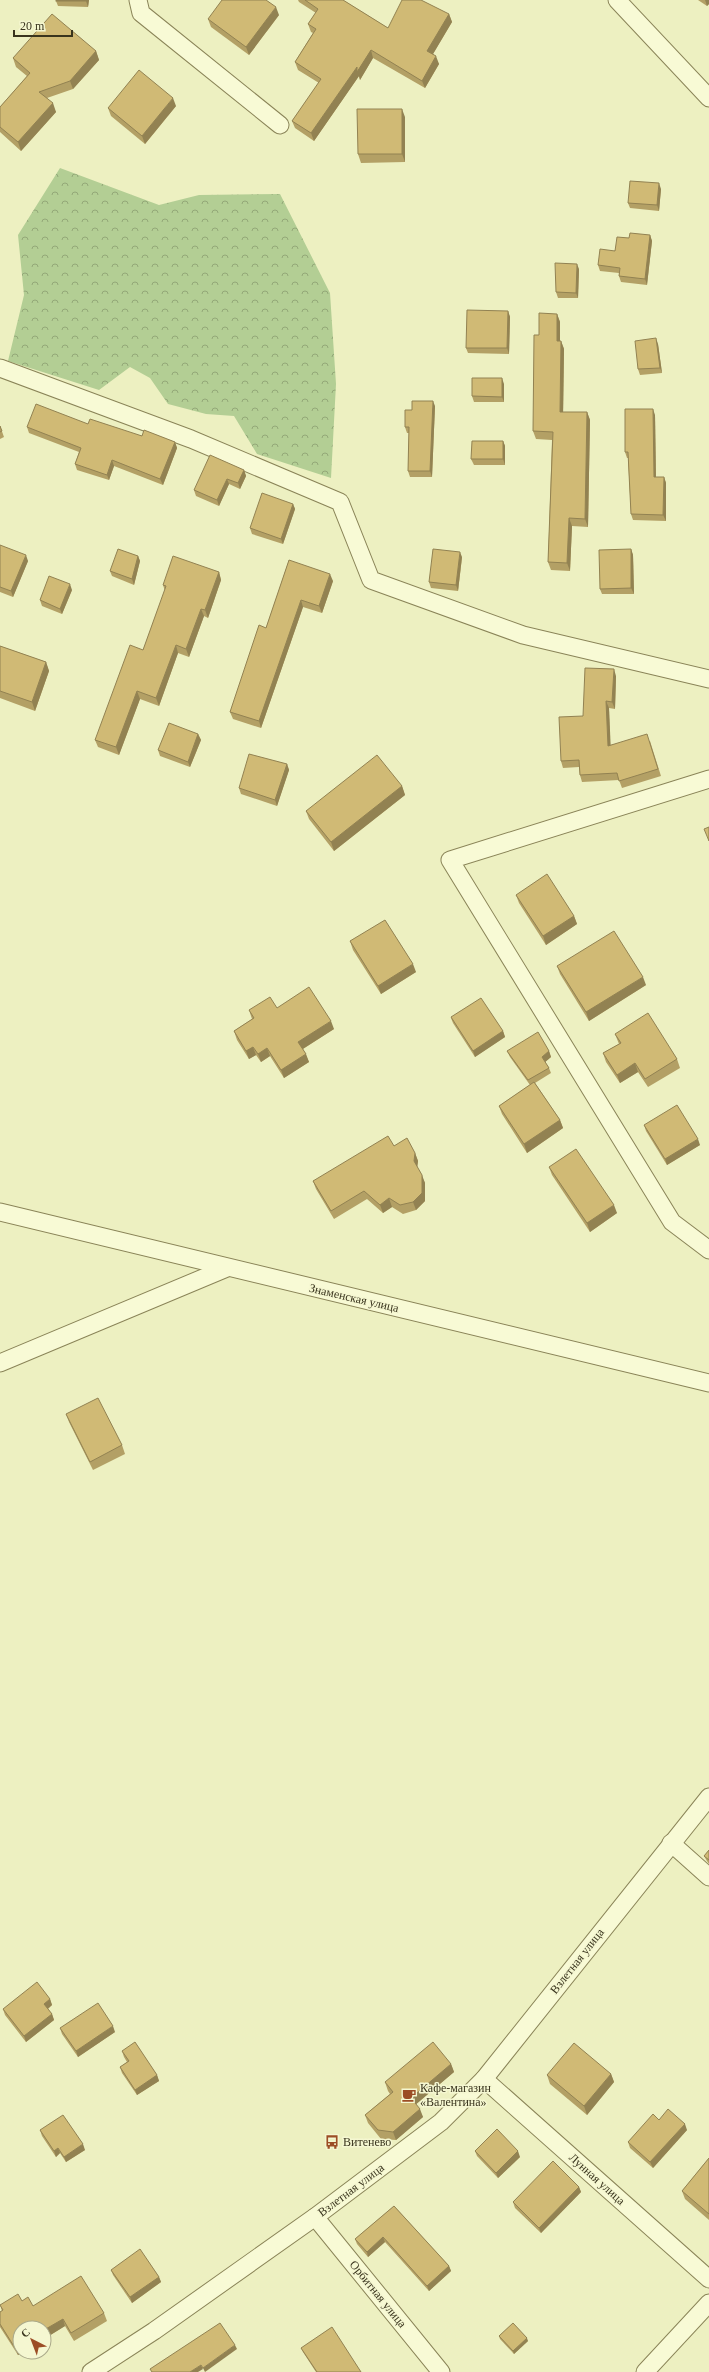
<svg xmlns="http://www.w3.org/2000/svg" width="709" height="2372" font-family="Georgia,serif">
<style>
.forest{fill:url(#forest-crowns)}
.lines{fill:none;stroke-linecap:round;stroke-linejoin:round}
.street-casing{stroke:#8a8458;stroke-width:19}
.street{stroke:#f8fad5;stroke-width:17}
.wall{fill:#b3a065}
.shaded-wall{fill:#928252}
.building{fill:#d0ba75;stroke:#928252}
.labels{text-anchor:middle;stroke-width:3;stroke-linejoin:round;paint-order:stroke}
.street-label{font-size:12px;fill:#39341d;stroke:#f5f7d1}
.poi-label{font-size:12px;fill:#39341d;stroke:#f5f7d1;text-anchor:start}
</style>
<defs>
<pattern id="forest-crowns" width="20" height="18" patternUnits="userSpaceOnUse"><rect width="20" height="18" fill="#b3ce94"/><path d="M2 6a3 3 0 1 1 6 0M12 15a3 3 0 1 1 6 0" fill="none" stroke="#93a878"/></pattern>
</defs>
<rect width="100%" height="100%" fill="#edf0c1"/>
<polygon class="forest" points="60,168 159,205 199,195 280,194 330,293 336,384 331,478 257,454 234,416 206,414 168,404 150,378 130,367 99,390 8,361 24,295 18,235"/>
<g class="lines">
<defs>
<g id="street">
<polyline points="138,0 141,13 280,125"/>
<polyline points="617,0 709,98"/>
<polyline points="0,368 191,439 340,502 371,580 523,635 709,679"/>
<polyline points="709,779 450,860 672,1222 709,1250"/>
<polyline points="0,1212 709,1383"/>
<polyline points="0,1363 227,1268"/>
<polyline points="671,1843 709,1877"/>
<polyline points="484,2079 709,2279"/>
<polyline points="315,2217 441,2372"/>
<polyline points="91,2372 154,2331 315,2217 441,2122 484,2079 709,1797"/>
<polyline points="645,2372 709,2303"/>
</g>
</defs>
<use href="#street" class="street-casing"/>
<use href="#street" class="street"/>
</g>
<g class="wall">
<polygon points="89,0 88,7 58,6 56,1"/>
<polygon points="298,0 343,0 388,28 449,14 452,22 433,54 439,64 425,88 373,58 360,80 359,76 314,141 295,128 292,121 319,83 298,70 295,62 313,33 311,32 308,24 316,13 299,2"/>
<polygon points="698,0 709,0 709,4 707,6"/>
<polygon points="279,15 249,55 211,27 208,19"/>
<polygon points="96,51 99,60 73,89 47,98 56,112 21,151 0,132 0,107 27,76 16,67 13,58"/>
<polygon points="176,106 145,144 111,116 108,108"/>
<polygon points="405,117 405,162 361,163 358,154"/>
<polygon points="661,189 659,211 630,208 628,203"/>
<polygon points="650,235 652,241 647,285 621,282 619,276 619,273 600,271 598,265 629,238"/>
<polygon points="579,269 578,298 558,298 556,292"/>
<polygon points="508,311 510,317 509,354 468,353 466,348"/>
<polygon points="557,314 560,322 560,341 561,341 564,349 563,412 587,412 590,420 588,527 572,526 570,571 551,570 548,562 552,440 536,439 533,431 539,335"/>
<polygon points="658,344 662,373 640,375 638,369"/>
<polygon points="504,384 504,402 474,402 472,396"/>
<polygon points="435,406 432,477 410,477 408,471 409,433 407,433 405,427"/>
<polygon points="655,415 656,477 664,477 666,483 666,521 633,520 631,514 628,458 627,458 625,452"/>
<polygon points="88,424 142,436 175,442 177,448 163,485 114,466 109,480 77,470 75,464 79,452 29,433 27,427"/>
<polygon points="0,426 4,437 0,439"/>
<polygon points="503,441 505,446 505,465 474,465 471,459"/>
<polygon points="244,470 246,476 240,489 229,484 219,506 196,496 194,490"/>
<polygon points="293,504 295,509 283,544 252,534 250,528"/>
<polygon points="0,545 28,561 13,597 0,592"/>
<polygon points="631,549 633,555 634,594 602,594 600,589"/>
<polygon points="138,556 140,561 134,585 112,576 110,571"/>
<polygon points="462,557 458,591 431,588 429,582"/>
<polygon points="289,560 333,581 322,613 303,607 261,728 233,719 230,712 266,628"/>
<polygon points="219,572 221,580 208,618 204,616 189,657 178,653 159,706 140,699 119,755 98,747 95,740 143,650 165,591 163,585"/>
<polygon points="72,590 62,614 42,606 40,600"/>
<polygon points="0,646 46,662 49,671 35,711 0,698"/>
<polygon points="616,676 615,709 609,708 610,745 650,741 661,776 622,788 619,780 582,782 580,775 579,767 563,768 561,761 583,716"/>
<polygon points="198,734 201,740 190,767 160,756 158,750"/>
<polygon points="287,764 289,770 277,806 241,794 239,788"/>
<polygon points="402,786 405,795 334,851 309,819 306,811"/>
<polygon points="516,895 574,916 577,924 546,945 519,903"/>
<polygon points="350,941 416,972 381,994 353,950"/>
<polygon points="557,966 646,985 589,1021 560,974"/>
<polygon points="277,1008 334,1029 303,1049 309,1062 284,1078 270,1056 261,1062 256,1055 249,1059 237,1040 234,1031 252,1019 249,1010"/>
<polygon points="451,1018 503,1031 505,1037 475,1057 453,1023"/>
<polygon points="615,1034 677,1059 680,1068 648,1087 638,1072 620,1083 606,1062 603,1053 619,1044"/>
<polygon points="507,1051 549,1051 551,1057 545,1062 549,1068 551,1073 535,1083 560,1120 563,1128 527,1153 502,1114 499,1106 530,1085 510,1057"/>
<polygon points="644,1125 700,1145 667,1165 646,1131"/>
<polygon points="394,1146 415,1153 418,1161 417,1167 425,1183 425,1201 416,1210 403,1214 392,1207 383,1213 367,1199 334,1219 316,1189 313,1181"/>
<polygon points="549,1167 617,1213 590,1232 552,1175"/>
<polygon points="66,1414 122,1445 125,1454 93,1470 69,1422"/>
<polygon points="709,1850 709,1864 707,1861 704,1856"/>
<polygon points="50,1999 52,2005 48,2009 52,2014 54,2020 26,2042 5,2015 3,2009"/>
<polygon points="60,2028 115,2032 78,2057 62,2034"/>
<polygon points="122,2051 157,2075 159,2081 137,2095 122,2073 120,2067 127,2062 124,2057"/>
<polygon points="451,2064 454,2072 416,2104 423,2117 396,2140 381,2139 368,2123 365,2115 390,2094 388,2091 385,2082"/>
<polygon points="611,2074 614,2082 587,2115 550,2084 547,2075"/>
<polygon points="659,2120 687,2130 653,2168 630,2148 628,2142"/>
<polygon points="40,2130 85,2150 66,2162 60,2153 56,2157 42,2136"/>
<polygon points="475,2151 520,2157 498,2178 477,2156"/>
<polygon points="709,2158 709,2220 685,2199 682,2191"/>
<polygon points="579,2187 581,2192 541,2233 515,2208 513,2202"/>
<polygon points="394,2206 449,2266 451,2271 429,2291 385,2242 368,2257 357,2244 355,2239"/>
<polygon points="111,2270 159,2277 161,2282 132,2303 113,2275"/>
<polygon points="22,2301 33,2306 104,2313 107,2321 74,2341 65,2326 18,2355 0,2327 0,2312 2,2311 0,2305"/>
<polygon points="499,2336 528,2341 514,2354 500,2339"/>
<polygon points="301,2348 361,2372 316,2372 303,2352"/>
</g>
<g class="shaded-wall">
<polygon points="86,0 89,0 88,7 86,1"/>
<polygon points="705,0 709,0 709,4 707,6"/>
<polygon points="276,7 279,15 249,55 246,47"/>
<polygon points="449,14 452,22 430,59 427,51"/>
<polygon points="371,50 373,58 360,80 359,76 314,141 311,133 357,67"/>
<polygon points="96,51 99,60 73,89 70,81"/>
<polygon points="436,56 439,64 425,88 422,81"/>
<polygon points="173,98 176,106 145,144 142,136"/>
<polygon points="53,103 56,112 21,151 18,142"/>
<polygon points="402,109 405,117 405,162 402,154"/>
<polygon points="659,183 661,189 659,211 657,205"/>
<polygon points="650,235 652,241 647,285 645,279"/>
<polygon points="577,264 579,269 578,298 576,293"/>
<polygon points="508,311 510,317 509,354 507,348"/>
<polygon points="557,314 560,322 560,349 557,341"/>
<polygon points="656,338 658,344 662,373 660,368"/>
<polygon points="561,341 564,349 563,420 560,412"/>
<polygon points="502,378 504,384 504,402 502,397"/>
<polygon points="433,401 435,406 432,477 430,471"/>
<polygon points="653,409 655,415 656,483 654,477"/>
<polygon points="587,412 590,420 588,527 585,519"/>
<polygon points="503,441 505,446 505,465 503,459"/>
<polygon points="175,442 177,448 163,485 160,479"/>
<polygon points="112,460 114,466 109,480 107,475"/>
<polygon points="244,470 246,476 240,489 238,483"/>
<polygon points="664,477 666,483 666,521 663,515"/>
<polygon points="227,479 229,484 219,506 217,500"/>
<polygon points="293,504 295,509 283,544 281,539"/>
<polygon points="569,518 572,526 570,571 567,563"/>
<polygon points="631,549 633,555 634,594 631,588"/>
<polygon points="460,552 462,557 458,591 456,585"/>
<polygon points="26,555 28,561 13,597 11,591"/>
<polygon points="138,556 140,561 134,585 132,579"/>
<polygon points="219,572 221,580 208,618 205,610"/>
<polygon points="330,574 333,581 322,613 319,606"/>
<polygon points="70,584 72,590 62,614 60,609"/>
<polygon points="301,600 303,607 261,728 259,721"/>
<polygon points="201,609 204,616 189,657 186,649"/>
<polygon points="176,645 178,653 159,706 156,698"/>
<polygon points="46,662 49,671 35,711 32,702"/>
<polygon points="614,669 616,676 615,709 612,702"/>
<polygon points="137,691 140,699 119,755 116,747"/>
<polygon points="606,701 609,708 611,753 608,746"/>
<polygon points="198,734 201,740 190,767 188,762"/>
<polygon points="287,764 289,770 277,806 275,800"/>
<polygon points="402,786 405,795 334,851 331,842"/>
<polygon points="574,916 577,924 546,945 543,936"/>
<polygon points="413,964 416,972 381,994 378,986"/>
<polygon points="643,977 646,985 589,1021 586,1012"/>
<polygon points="331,1021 334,1029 301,1050 298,1042"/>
<polygon points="503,1031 505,1037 475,1057 473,1051"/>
<polygon points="253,1047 256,1055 249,1059 246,1051"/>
<polygon points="267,1048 270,1056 261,1062 258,1054"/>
<polygon points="549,1051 551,1057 544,1063 542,1057"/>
<polygon points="306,1054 309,1062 284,1078 281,1070"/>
<polygon points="635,1063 638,1072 620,1083 617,1075"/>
<polygon points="560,1120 563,1128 527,1153 524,1144"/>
<polygon points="698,1139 700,1145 667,1165 665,1159"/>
<polygon points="415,1153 418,1161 417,1169 414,1161"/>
<polygon points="422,1175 425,1183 425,1201 416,1210 413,1202"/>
<polygon points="389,1198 392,1207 383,1213 380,1205"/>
<polygon points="614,1205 617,1213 590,1232 587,1223"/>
<polygon points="50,1999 52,2005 46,2010 44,2004"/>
<polygon points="52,2014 54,2020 26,2042 24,2036"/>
<polygon points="113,2026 115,2032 78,2057 76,2051"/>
<polygon points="451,2064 454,2072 414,2106 411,2098"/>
<polygon points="611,2074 614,2082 587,2115 584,2106"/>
<polygon points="157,2075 159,2081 137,2095 135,2090"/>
<polygon points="420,2109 423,2117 396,2140 393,2132"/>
<polygon points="685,2124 687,2130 653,2168 650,2162"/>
<polygon points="83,2144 85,2150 66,2162 64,2157"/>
<polygon points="58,2148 60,2153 56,2157 54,2151"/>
<polygon points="518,2151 520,2157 498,2178 496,2173"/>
<polygon points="579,2187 581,2192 541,2233 539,2228"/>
<polygon points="383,2237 385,2242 368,2257 367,2252"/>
<polygon points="449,2266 451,2271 429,2291 427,2286"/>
<polygon points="159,2277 161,2282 132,2303 130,2297"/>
<polygon points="63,2319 65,2326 44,2339 44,2330"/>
<polygon points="527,2338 528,2341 514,2354 513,2351"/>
<polygon points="20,2345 20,2352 23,2352 18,2355 15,2348"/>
<polygon points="235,2345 237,2349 205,2372 203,2368"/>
<polygon points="201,2365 203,2369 198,2372 190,2372"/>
</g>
<g class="building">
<rect x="56" y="0" width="30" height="1"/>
<polygon points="222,0 266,0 276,7 246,47 208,19"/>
<polygon points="305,0 343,0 388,28 402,0 421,0 449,14 427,51 436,56 422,81 371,50 357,72 357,67 311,133 292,121 321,79 295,62 316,29 308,24 318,9"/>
<polygon points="52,14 96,51 70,81 39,92 53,103 18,142 0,127 0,107 30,73 13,58"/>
<polygon points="139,70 173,98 142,136 108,108"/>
<polygon points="357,109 402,109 402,154 358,154"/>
<polygon points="630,181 659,183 657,205 628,203"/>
<polygon points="630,233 650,235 645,279 619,276 620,268 598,265 600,249 615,251 617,237 629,238"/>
<polygon points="555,263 577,264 576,293 556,292"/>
<polygon points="467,310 508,311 507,348 466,348"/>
<polygon points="539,313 557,314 557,341 561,341 560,412 587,412 585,519 569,518 567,563 548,562 553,432 533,431 534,335 539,335"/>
<polygon points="656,338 660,368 638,369 635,341"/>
<polygon points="472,378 502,378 502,397 472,396"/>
<polygon points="412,401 433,401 430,471 408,471 409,427 405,427 405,410 412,410"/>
<polygon points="36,404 88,424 90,419 142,436 144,430 175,442 160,479 112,460 107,475 75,464 81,448 27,427"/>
<polygon points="625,409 653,409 654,477 664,477 663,515 631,514 628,452 625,452"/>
<polygon points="0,426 2,431 0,432"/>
<polygon points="472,441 503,441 503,459 471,459"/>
<polygon points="210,455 244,470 238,483 227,479 217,500 194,490"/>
<polygon points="262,493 293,504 281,539 250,528"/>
<polygon points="0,545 26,555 11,591 0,587"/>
<polygon points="118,549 138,556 132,579 110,571"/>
<polygon points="433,549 460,552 456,585 429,582"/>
<polygon points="631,549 631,588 600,589 599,550"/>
<polygon points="173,556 219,572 205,610 201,609 186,649 176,645 156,698 137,691 116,747 95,740 130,645 143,650 166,586 163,585"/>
<polygon points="289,560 330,574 319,606 301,600 259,721 230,712 259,625 266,628"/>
<polygon points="49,576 70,584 60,609 40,600"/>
<polygon points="0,646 46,662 32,702 0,691"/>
<polygon points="585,668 614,669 612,702 606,701 608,746 647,734 658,769 619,781 617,773 580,775 579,760 561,761 559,717 583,716"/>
<polygon points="169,723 198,734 188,762 158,750"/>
<polygon points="249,754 287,764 275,800 239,788"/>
<polygon points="377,755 402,786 331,842 306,811"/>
<polygon points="709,827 709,841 704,829"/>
<polygon points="547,874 574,916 543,936 516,895"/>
<polygon points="385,920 413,964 378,986 350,941"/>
<polygon points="614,931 643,977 586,1012 557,966"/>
<polygon points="309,987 331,1021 298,1042 306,1054 281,1070 267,1048 258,1054 253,1047 246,1051 234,1031 254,1018 249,1010 270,997 277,1008"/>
<polygon points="481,998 503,1031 473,1051 451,1017"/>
<polygon points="648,1013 677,1059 645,1079 635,1063 617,1075 603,1053 621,1043 615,1034"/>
<polygon points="538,1032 549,1051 542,1057 549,1068 528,1080 507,1051"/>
<polygon points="534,1082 560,1120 524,1144 499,1106"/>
<polygon points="677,1105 698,1139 665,1159 644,1125"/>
<polygon points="388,1136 394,1146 407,1138 415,1153 414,1161 422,1175 422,1193 413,1202 400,1205 389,1198 380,1205 364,1191 331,1211 313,1181"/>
<polygon points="576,1149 614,1205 587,1223 549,1167"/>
<polygon points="98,1398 122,1445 90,1462 66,1414"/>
<polygon points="709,1850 709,1860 704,1856"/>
<polygon points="37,1982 50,1999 44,2004 52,2014 24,2036 3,2009"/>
<polygon points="98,2003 113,2026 76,2051 60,2028"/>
<polygon points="135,2042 157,2075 135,2090 120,2067 129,2061 122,2051"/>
<polygon points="433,2042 451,2064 411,2098 420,2109 393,2132 378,2130 365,2115 393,2092 385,2082"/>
<polygon points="574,2043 611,2074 584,2106 547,2075"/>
<polygon points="668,2109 685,2124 650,2162 628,2142 653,2114 659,2120"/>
<polygon points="63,2115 83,2144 64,2157 58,2148 54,2151 40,2130"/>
<polygon points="497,2129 518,2151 496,2173 475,2151"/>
<polygon points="709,2158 709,2214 682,2191"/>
<polygon points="553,2161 579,2187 539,2228 513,2202"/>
<polygon points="394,2206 449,2266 427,2286 383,2237 367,2252 355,2239"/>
<polygon points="140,2249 159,2277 130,2297 111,2270"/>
<polygon points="81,2276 104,2313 71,2333 63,2319 44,2330 44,2328 20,2328 20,2345 15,2348 0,2324 0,2312 3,2310 0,2305 18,2294 22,2301 28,2297 33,2306"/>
<polygon points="220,2323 235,2345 203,2368 201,2365 190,2372 152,2372 150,2369"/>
<polygon points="513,2323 527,2338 513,2351 499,2336"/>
<polygon points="332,2327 361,2372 317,2372 301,2348"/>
</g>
<defs>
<symbol id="cafe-bare" viewBox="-9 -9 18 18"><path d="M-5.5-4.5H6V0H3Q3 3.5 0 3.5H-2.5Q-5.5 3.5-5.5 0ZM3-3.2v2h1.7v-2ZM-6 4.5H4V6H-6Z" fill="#9c4d25" stroke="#f5f7d1" stroke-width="2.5" paint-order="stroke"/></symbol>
<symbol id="bus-bare" viewBox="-9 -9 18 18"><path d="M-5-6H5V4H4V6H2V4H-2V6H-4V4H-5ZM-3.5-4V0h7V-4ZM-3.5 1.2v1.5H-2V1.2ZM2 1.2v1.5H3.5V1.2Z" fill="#9c4d25" stroke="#f5f7d1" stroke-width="2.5" paint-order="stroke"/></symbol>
</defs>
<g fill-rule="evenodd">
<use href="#cafe-bare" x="399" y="2085" width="20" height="20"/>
<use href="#bus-bare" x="322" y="2132" width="20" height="20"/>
</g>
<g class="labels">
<g class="street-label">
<text transform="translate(354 1298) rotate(13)" y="4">Знаменская улица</text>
<text transform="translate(577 1961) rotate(-52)" y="4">Взлетная улица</text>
<text transform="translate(597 2179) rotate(42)" y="4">Лунная улица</text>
<text transform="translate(351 2190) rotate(-37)" y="4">Взлетная улица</text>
<text transform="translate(378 2294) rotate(51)" y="4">Орбитная улица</text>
</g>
<g class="poi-label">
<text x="420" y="2092">Кафе-магазин<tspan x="420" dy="14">«Валентина»</tspan></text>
<text x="343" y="2146">Витенево</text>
</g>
</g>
<g transform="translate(32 2340) rotate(318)"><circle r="19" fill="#f5f7d1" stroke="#aaa989"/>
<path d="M0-3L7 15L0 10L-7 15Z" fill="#9c4d25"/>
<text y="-6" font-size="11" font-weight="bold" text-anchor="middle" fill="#39341d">С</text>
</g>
<path d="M14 30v6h58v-6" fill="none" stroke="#39341d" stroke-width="2"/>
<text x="20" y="30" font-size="12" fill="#39341d" stroke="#f5f7d1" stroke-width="3" paint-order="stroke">20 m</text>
</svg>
